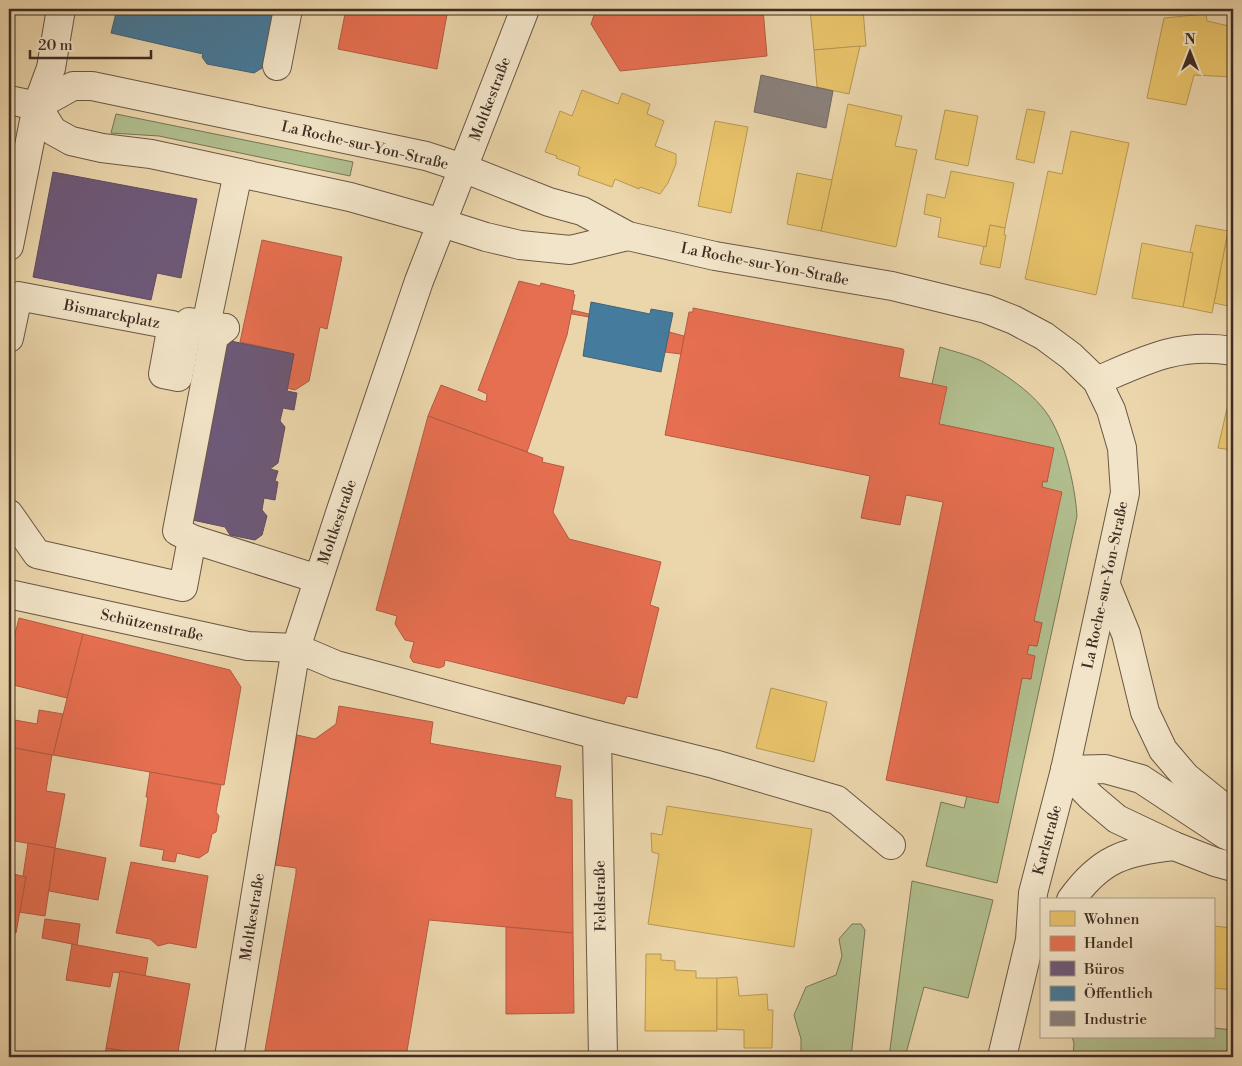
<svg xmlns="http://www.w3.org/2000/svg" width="1242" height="1066" font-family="'Libre Bodoni',serif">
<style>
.green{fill:#b1be8e;stroke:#787658}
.homes{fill:#e9c46a;stroke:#b69755}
.shops{fill:#e76f51;stroke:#b55b43}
.offices{fill:#6d597a;stroke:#5f4c60}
.public{fill:#457b9d;stroke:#436478}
.industry{fill:#8a817c;stroke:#746861}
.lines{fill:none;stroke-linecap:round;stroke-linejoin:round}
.minor-casing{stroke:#6a5745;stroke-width:30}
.minor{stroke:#f2e4c8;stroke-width:28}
.labels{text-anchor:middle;stroke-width:5;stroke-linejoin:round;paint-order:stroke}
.street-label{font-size:15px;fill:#3f2d23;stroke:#f2e4c8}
</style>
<rect width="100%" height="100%" fill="#ebd5ab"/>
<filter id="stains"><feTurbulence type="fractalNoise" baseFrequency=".004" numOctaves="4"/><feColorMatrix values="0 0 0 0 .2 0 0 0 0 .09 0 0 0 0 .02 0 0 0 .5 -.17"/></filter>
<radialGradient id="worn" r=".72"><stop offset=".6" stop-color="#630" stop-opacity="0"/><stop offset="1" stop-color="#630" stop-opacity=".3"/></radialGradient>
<g class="green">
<polygon points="116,114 353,162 350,176 159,136 111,133"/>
<path d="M940 347C955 352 974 356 987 364 1006 375 1028 390 1042 407 1063 431 1075 484 1077 516L997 883 926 866 941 802 964 808 967 796 998 803 1022 678 1031 679 1027 654 1029 645 1037 646 1042 623 1034 621 1042 487 1043 481 1047 482 1053 448 939 424 932 384Z"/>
<polygon points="912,881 993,900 968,998 924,987 905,1057 889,1057"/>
<polygon points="852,924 861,924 865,930 851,1057 801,1057 801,1039 794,1015 806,987 836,975 842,956 839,939"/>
<polygon points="1213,1028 1233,1030 1233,1057 1073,1057 1074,1043 1072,1037 1213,1037"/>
</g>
<g class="homes">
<polygon points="809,9 863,9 866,46 814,50 810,10 809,10"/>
<polygon points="1206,14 1207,21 1233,27 1233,77 1194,75 1186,105 1147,98 1164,18"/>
<polygon points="860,46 849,94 817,87 814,50"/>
<polygon points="582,90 618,104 622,93 650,104 647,114 664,121 655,146 676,154 676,164 668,183 660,194 640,187 639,189 615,179 612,187 578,175 580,167 556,158 557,156 545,152 560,111 572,116"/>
<polygon points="848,104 902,116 895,146 917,150 896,247 821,231"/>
<polygon points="1027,109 1045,112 1034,163 1016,159"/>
<polygon points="945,110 978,116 968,166 935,159"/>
<polygon points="715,121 748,127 731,213 698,206"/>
<polygon points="1071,131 1129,143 1096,295 1025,279 1048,171 1062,174"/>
<polygon points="951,171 1014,183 1005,228 990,225 986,247 938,237 941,218 924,214 927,194 945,198"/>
<polygon points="797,173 832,180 821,231 787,224"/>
<polygon points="1233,206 1233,307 1214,303"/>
<polygon points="990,225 1005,228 1004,235 1006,235 1000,268 980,264 984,246 986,247"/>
<polygon points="1196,225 1228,231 1212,313 1183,307 1193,253 1190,252"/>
<polygon points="1142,243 1193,253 1183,307 1132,298"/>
<polygon points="1228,404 1233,406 1233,465 1228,464 1232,450 1218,448"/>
<polygon points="771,688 827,702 814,762 756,748"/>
<polygon points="667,806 812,829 794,947 648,924 659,854 652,852 651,833 662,835"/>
<polygon points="1213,926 1233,928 1233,990 1213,988"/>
<polygon points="646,954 661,954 661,960 675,961 675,970 696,971 696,978 717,978 717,1031 645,1031"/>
<polygon points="737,977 739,996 767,994 768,1010 773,1010 772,1048 744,1048 744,1030 717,1029 717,978"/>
</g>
<g class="shops">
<polygon points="346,9 448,9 437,69 338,49"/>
<polygon points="596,9 763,9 767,56 620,71 591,24"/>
<polygon points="262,240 342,257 327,329 320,327 309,381 295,390 287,388 294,354 240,342"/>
<polygon points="519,281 540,286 541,283 574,291 573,294 575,295 567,335 527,452 428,416 441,385 486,402 487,394 478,390"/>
<polygon points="693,308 903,349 904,351 899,377 947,387 939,424 1054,448 1047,482 1043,481 1042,487 1062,492 1034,621 1042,623 1037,646 1029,645 1027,654 1035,656 1031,679 1022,678 998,803 886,780 943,502 906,495 900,525 861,518 870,476 665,435 689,312 693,312"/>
<polygon points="572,310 589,314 589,317 572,314"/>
<polygon points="669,332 684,336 681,354 665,352"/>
<polygon points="428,416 543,458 542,462 564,467 553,512 569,539 661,562 650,605 659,608 637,698 627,696 624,704 445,660 444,666 439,668 413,662 410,657 414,642 405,640 395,624 397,616 376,610"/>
<polygon points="19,618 83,634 67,698 9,684 9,633 15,634"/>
<polygon points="83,634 230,670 241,687 224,785 53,755"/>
<polygon points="339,706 433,722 430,743 434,744 561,766 555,797 572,800 573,933 429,920 406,1057 273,1057 264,1056 296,873 296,868 275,865 297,735 315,739 336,724"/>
<polygon points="39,710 63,714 53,755 9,747 9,719 37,724"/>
<polygon points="9,747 52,755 46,791 65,794 55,848 9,840"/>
<polygon points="150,772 221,785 216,812 219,816 216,832 212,834 208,852 199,858 177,853 175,862 162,860 164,850 140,846 148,797 146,797"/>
<polygon points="28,843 55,848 45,916 19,912 26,877 23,876"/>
<polygon points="55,848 106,858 98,900 49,891"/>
<polygon points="131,862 208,876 196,948 169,943 158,946 150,939 116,933"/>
<polygon points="9,873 26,877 16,933 9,932"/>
<polygon points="45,919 80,924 77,945 42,938"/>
<polygon points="506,927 573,933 574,1013 506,1014"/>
<polygon points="72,944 148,958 145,976 120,971 120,973 113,972 110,987 66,980"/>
<polygon points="120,971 190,984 177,1057 162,1057 106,1048"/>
<polygon points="106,1048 162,1057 105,1057"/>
</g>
<g class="offices">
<polygon points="53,172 197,199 181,278 157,273 151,300 33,277"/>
<polygon points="221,339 294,354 287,391 297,393 294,410 283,408 280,421 285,427 278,463 270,469 278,471 275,481 278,482 275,500 264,498 262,510 267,516 262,535 255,540 230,535 225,527 183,518"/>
</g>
<g class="public">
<polygon points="117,9 276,9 262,68 254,73 207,64 202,57 203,54 111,33"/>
<polygon points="591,302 650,314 651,309 673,313 661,372 583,356"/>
</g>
<polygon class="industry" points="761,75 833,91 826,128 754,112"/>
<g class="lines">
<defs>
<g id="minor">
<polyline points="277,66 288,9"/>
<polyline points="9,100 37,106 73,86 92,86 426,156 463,168 549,202 582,211 628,236 715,256 892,286 986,309 1014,320 1044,336 1071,356 1097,381 1111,410 1122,448 1125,493 1065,770 1033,893 1030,940 1002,1057"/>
<polyline points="37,106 53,131 71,141 102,148 151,154 350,197 442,223 486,237 520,245 570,250 628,236"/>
<polyline points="9,246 37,106 51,68 61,9"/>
<polyline points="206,325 238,173"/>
<polyline points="9,338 18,296 172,325 163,374 178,377 189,322 225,328"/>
<path d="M1097 381C1145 360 1179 342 1233 351"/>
<polyline points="9,514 37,554 183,587 192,539 177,531 214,337 225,328"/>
<polyline points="192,539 318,579"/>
<polyline points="1106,585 1126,634 1145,712 1163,750 1186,777 1233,815"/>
<polyline points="9,594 248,646 296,648 336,665 597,735 714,764 837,800 891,845"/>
<polyline points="597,735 603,1057"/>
<polyline points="1065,770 1091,797 1117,819 1174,846 1215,862 1233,867"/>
<polyline points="1065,770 1105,769 1141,779 1226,835 1233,838"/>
<path d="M1071 900C1100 859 1125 851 1174 846"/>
<polyline points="229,1057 296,648 341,510 419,281 525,9"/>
</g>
</defs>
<use href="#minor" class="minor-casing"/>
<use href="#minor" class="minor"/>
</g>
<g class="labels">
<g class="street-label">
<text transform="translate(490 99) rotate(-69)" y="5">Moltkestraße</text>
<text transform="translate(365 145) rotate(13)" y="5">La Roche-sur-Yon-Straße</text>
<text transform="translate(765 264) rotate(11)" y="5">La Roche-sur-Yon-Straße</text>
<text transform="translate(112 314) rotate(11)" y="5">Bismarckplatz</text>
<text transform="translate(337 522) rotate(-71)" y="5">Moltkestraße</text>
<text transform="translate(1105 585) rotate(-78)" y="5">La Roche-sur-Yon-Straße</text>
<text transform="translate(152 625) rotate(12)" y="5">Schützenstraße</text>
<text transform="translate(1047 840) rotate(-75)" y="5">Karlstraße</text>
<text transform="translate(600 896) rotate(-91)" y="5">Feldstraße</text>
<text transform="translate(252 917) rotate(-81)" y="5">Moltkestraße</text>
</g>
</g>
<rect width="1242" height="1066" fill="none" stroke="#ebd5ab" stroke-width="30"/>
<rect x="10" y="10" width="1222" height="1046" fill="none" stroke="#3f2d23" stroke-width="2.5"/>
<rect x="15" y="15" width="1212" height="1036" fill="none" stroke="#3f2d23"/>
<rect x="1040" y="898" width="175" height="140" fill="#f2e4c8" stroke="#aa9b86"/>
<rect x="1050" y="911" width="25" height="15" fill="#e9c46a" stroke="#aa9b86"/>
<text x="1084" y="924" font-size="15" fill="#3f2d23">Wohnen</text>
<rect x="1050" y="936" width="25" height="15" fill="#e76f51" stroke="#aa9b86"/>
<text x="1084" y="948" font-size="15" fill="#3f2d23">Handel</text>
<rect x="1050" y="961" width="25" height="15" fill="#6d597a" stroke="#aa9b86"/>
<text x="1084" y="974" font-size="15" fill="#3f2d23">Büros</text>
<rect x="1050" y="986" width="25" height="15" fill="#457b9d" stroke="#aa9b86"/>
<text x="1084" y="998" font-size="15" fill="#3f2d23">Öffentlich</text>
<rect x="1050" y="1011" width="25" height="15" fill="#8a817c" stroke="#aa9b86"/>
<text x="1084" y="1024" font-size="15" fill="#3f2d23">Industrie</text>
<g transform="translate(1190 52)" stroke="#f2e4c8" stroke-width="4" paint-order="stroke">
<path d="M0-4L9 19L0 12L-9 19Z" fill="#3f2d23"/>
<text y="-8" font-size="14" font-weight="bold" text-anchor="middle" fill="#3f2d23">N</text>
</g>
<path d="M30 50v8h121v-8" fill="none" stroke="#3f2d23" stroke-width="2.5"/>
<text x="38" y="50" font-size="15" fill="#3f2d23" stroke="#f2e4c8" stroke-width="4" paint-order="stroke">20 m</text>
<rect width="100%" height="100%" filter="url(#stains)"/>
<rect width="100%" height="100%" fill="url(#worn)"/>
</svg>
